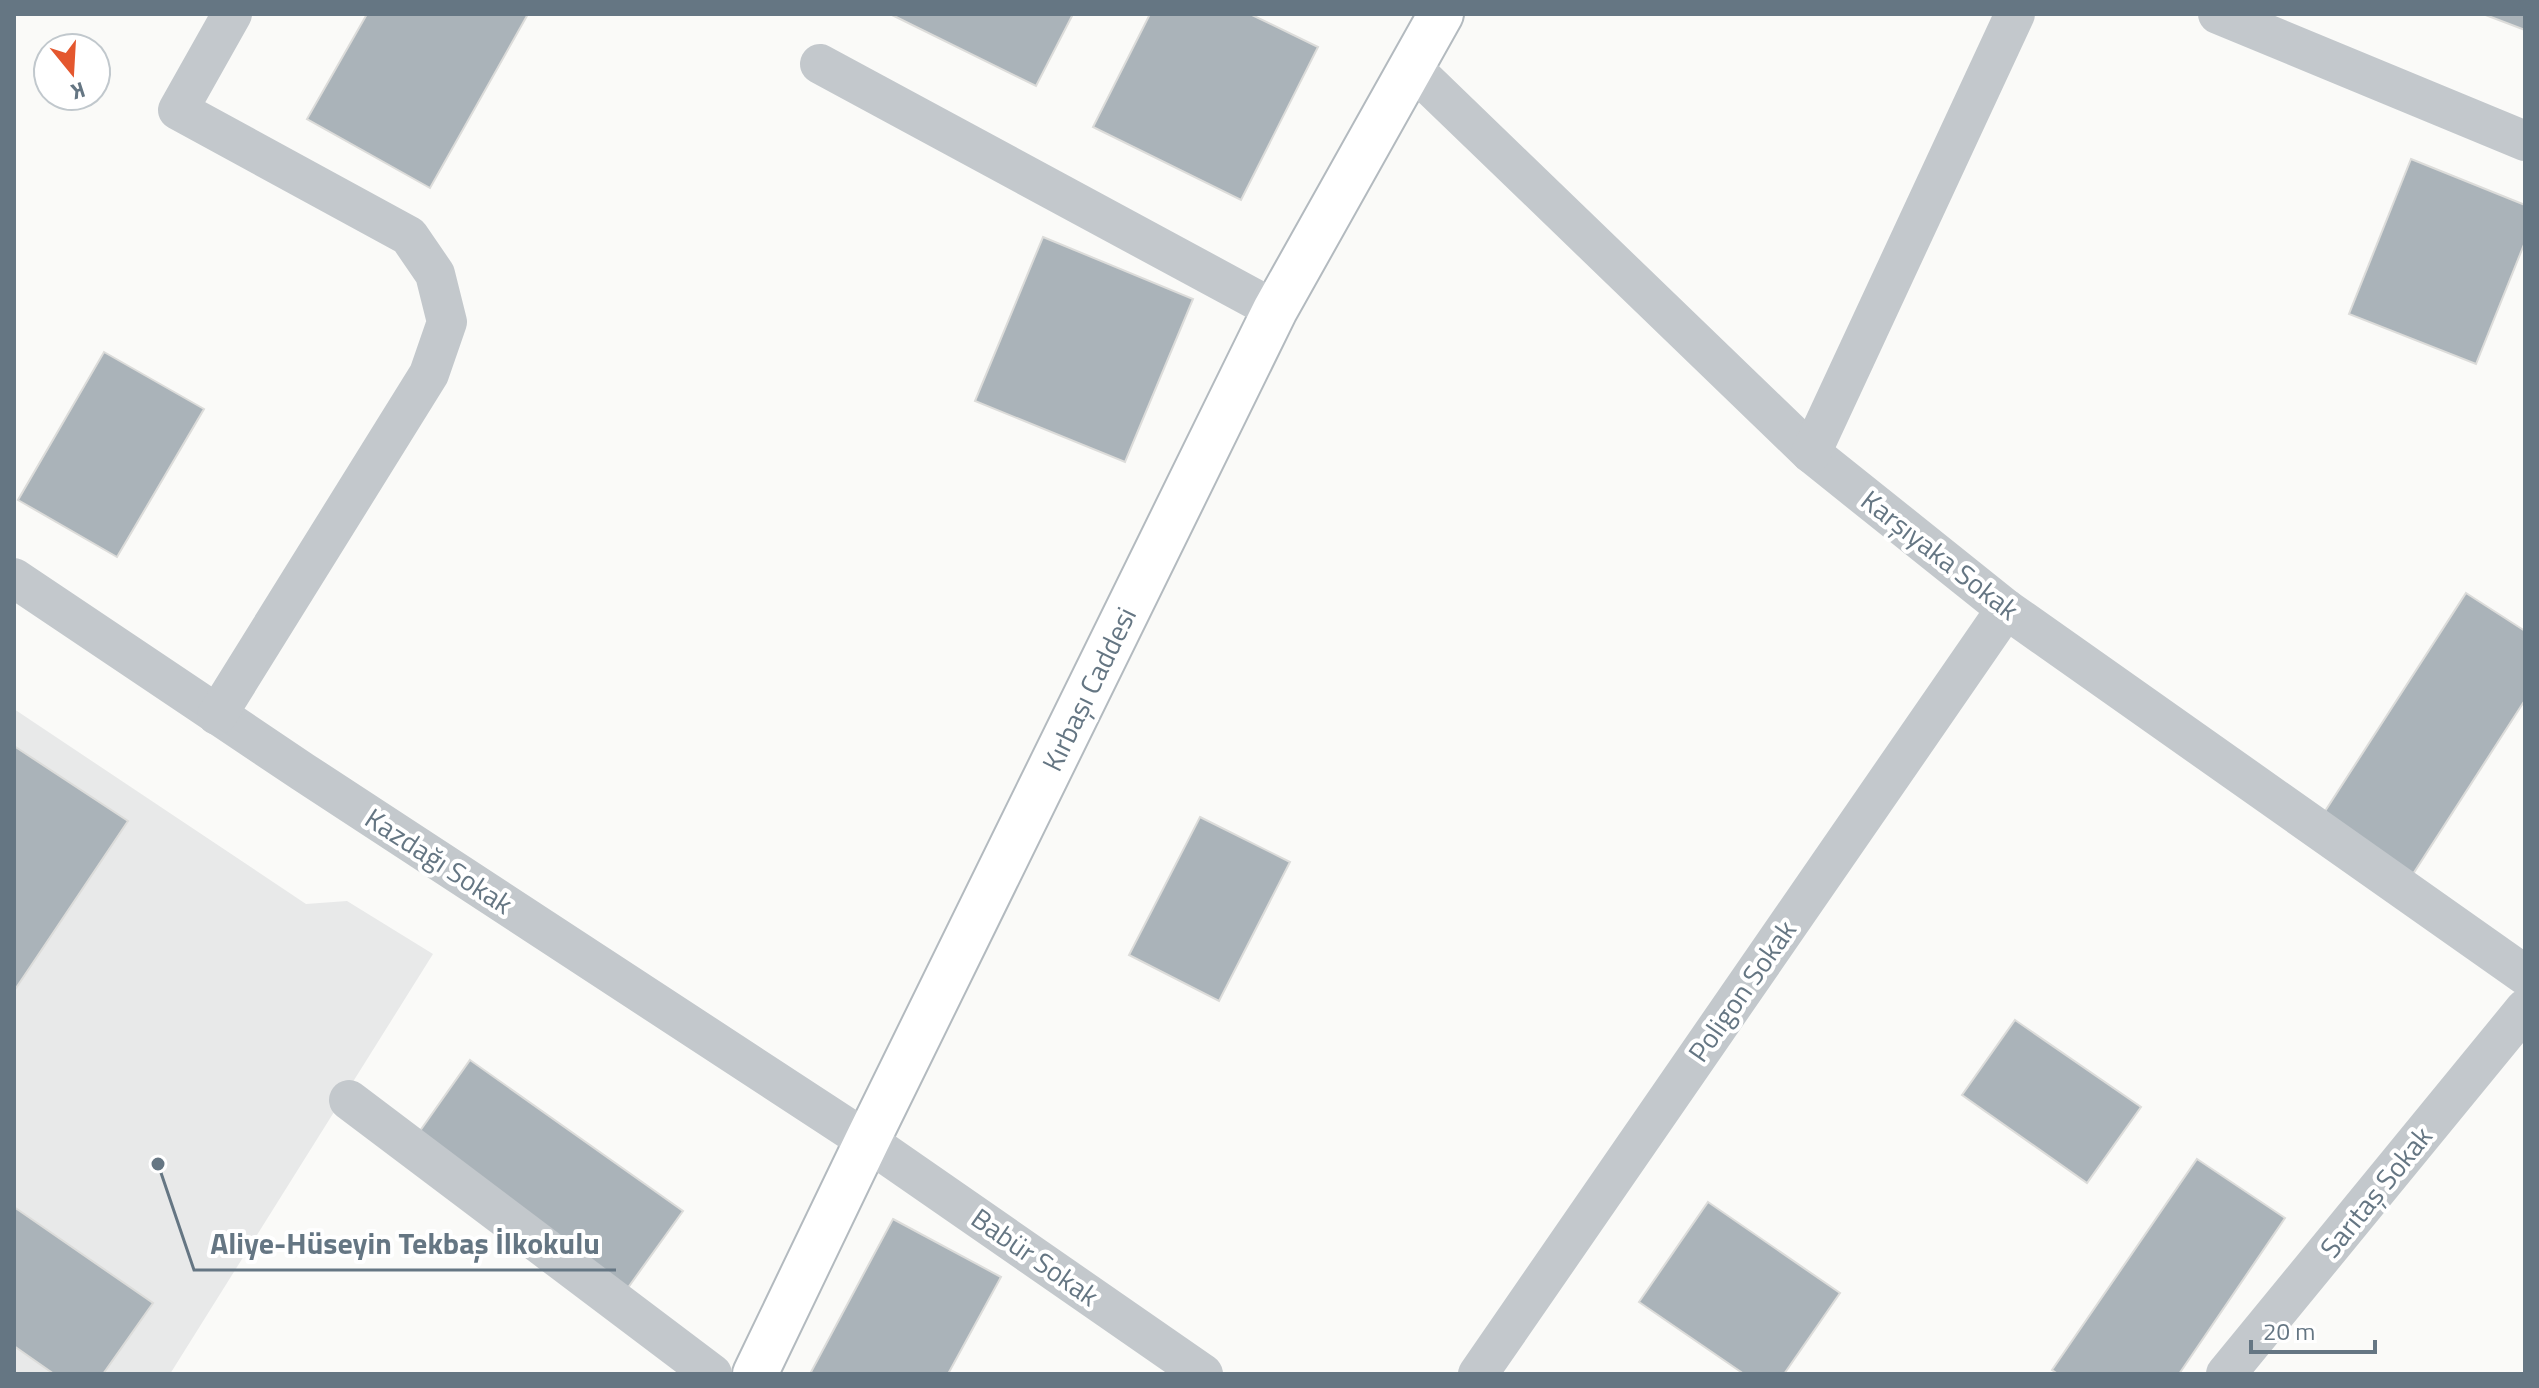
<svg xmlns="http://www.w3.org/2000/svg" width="2539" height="1388" font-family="'Titillium Web',sans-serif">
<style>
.built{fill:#e8e9e9}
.building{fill:#aab3b9;stroke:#dcdcda;stroke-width:2}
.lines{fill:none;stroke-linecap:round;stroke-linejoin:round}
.secondary-casing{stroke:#b3babf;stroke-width:48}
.street{stroke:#c3c8cc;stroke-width:40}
.secondary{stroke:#fff;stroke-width:44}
.labels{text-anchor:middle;stroke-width:8;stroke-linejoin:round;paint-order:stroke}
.street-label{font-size:28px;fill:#657683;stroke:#fff}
.leader{fill:none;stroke:#657683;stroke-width:3}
.callout-dot{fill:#657683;stroke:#fff;stroke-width:3}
.callout-label{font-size:30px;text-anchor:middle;font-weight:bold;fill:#657683;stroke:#fff;stroke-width:8;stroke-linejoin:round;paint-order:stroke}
</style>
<rect width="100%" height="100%" fill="#fafaf8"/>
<polygon class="built" points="14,709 306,904 347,901 433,954 170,1374 14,1374"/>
<g class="building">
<polygon points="367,14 528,14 430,188 307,119"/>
<polygon points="890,14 1073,14 1036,86"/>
<polygon points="1150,14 1250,14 1318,47 1241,200 1093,127"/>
<polygon points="2483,14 2525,14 2525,30"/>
<polygon points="2411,159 2525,205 2525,242 2476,364 2349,314"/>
<polygon points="1043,237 1193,299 1125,462 975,401"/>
<polygon points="104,352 204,409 117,557 18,500"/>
<polygon points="2466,593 2525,631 2525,700 2411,877 2320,819"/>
<polygon points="14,746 128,821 14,991"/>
<polygon points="1200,817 1290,862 1219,1001 1129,955"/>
<polygon points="2015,1020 2141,1107 2087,1183 1962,1095"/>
<polygon points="470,1060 683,1211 627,1289 415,1138"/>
<polygon points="2197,1159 2285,1218 2179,1374 2058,1374 2052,1370"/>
<polygon points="1708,1202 1840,1293 1784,1374 1744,1374 1639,1302"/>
<polygon points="14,1207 153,1303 103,1374 54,1374 14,1346"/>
<polygon points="893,1219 1001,1277 948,1374 810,1374"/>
</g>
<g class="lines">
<defs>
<polyline id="secondary" points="755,1374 867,1141 1275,310 1441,14"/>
</defs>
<use href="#secondary" class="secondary-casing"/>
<g class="street">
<polyline points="2218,14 2525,141"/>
<polyline points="820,64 1275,310"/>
<polyline points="1412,68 1811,453 2006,609 2525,975"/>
<polyline points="1811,453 2015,14"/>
<polyline points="14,578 303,772 867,1141 1203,1374"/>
<polyline points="217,715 429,374 447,322 435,274 409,236 178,110 232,14"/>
<polyline points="349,1100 712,1374"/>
<polyline points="1478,1374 2006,609"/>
<polyline points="2226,1374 2525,1009"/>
</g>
<use href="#secondary" class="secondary"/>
</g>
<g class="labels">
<g class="street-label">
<text transform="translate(1940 555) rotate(38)" y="10">Karşıyaka Sokak</text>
<text transform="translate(1089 689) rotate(-64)" y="10">Kırbaşı Caddesi</text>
<text transform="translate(439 861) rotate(33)" y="10">Kazdağı Sokak</text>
<text transform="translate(1742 991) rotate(-55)" y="10">Poligon Sokak</text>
<text transform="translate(2376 1192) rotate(-51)" y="10">Sarıtaş Sokak</text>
<text transform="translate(1035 1257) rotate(35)" y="10">Babür Sokak</text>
</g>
</g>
<path class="leader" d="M158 1164L194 1270H616"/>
<circle class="callout-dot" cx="158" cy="1164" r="8"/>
<g class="callout-label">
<text x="405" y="1254">Aliye-Hüseyin Tekbaş İlkokulu</text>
</g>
<rect width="2539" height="1388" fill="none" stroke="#657683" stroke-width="32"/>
<g transform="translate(72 72) rotate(162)"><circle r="38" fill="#ffffff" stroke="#c1c8cd" stroke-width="2"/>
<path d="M0-6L14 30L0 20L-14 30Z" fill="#e4572e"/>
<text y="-12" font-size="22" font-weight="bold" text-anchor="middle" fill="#657683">K</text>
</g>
<path d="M2251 1340v12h124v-12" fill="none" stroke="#657683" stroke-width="4"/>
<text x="2263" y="1340" font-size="24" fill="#657683" stroke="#ffffff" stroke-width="6" paint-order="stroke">20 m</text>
</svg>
